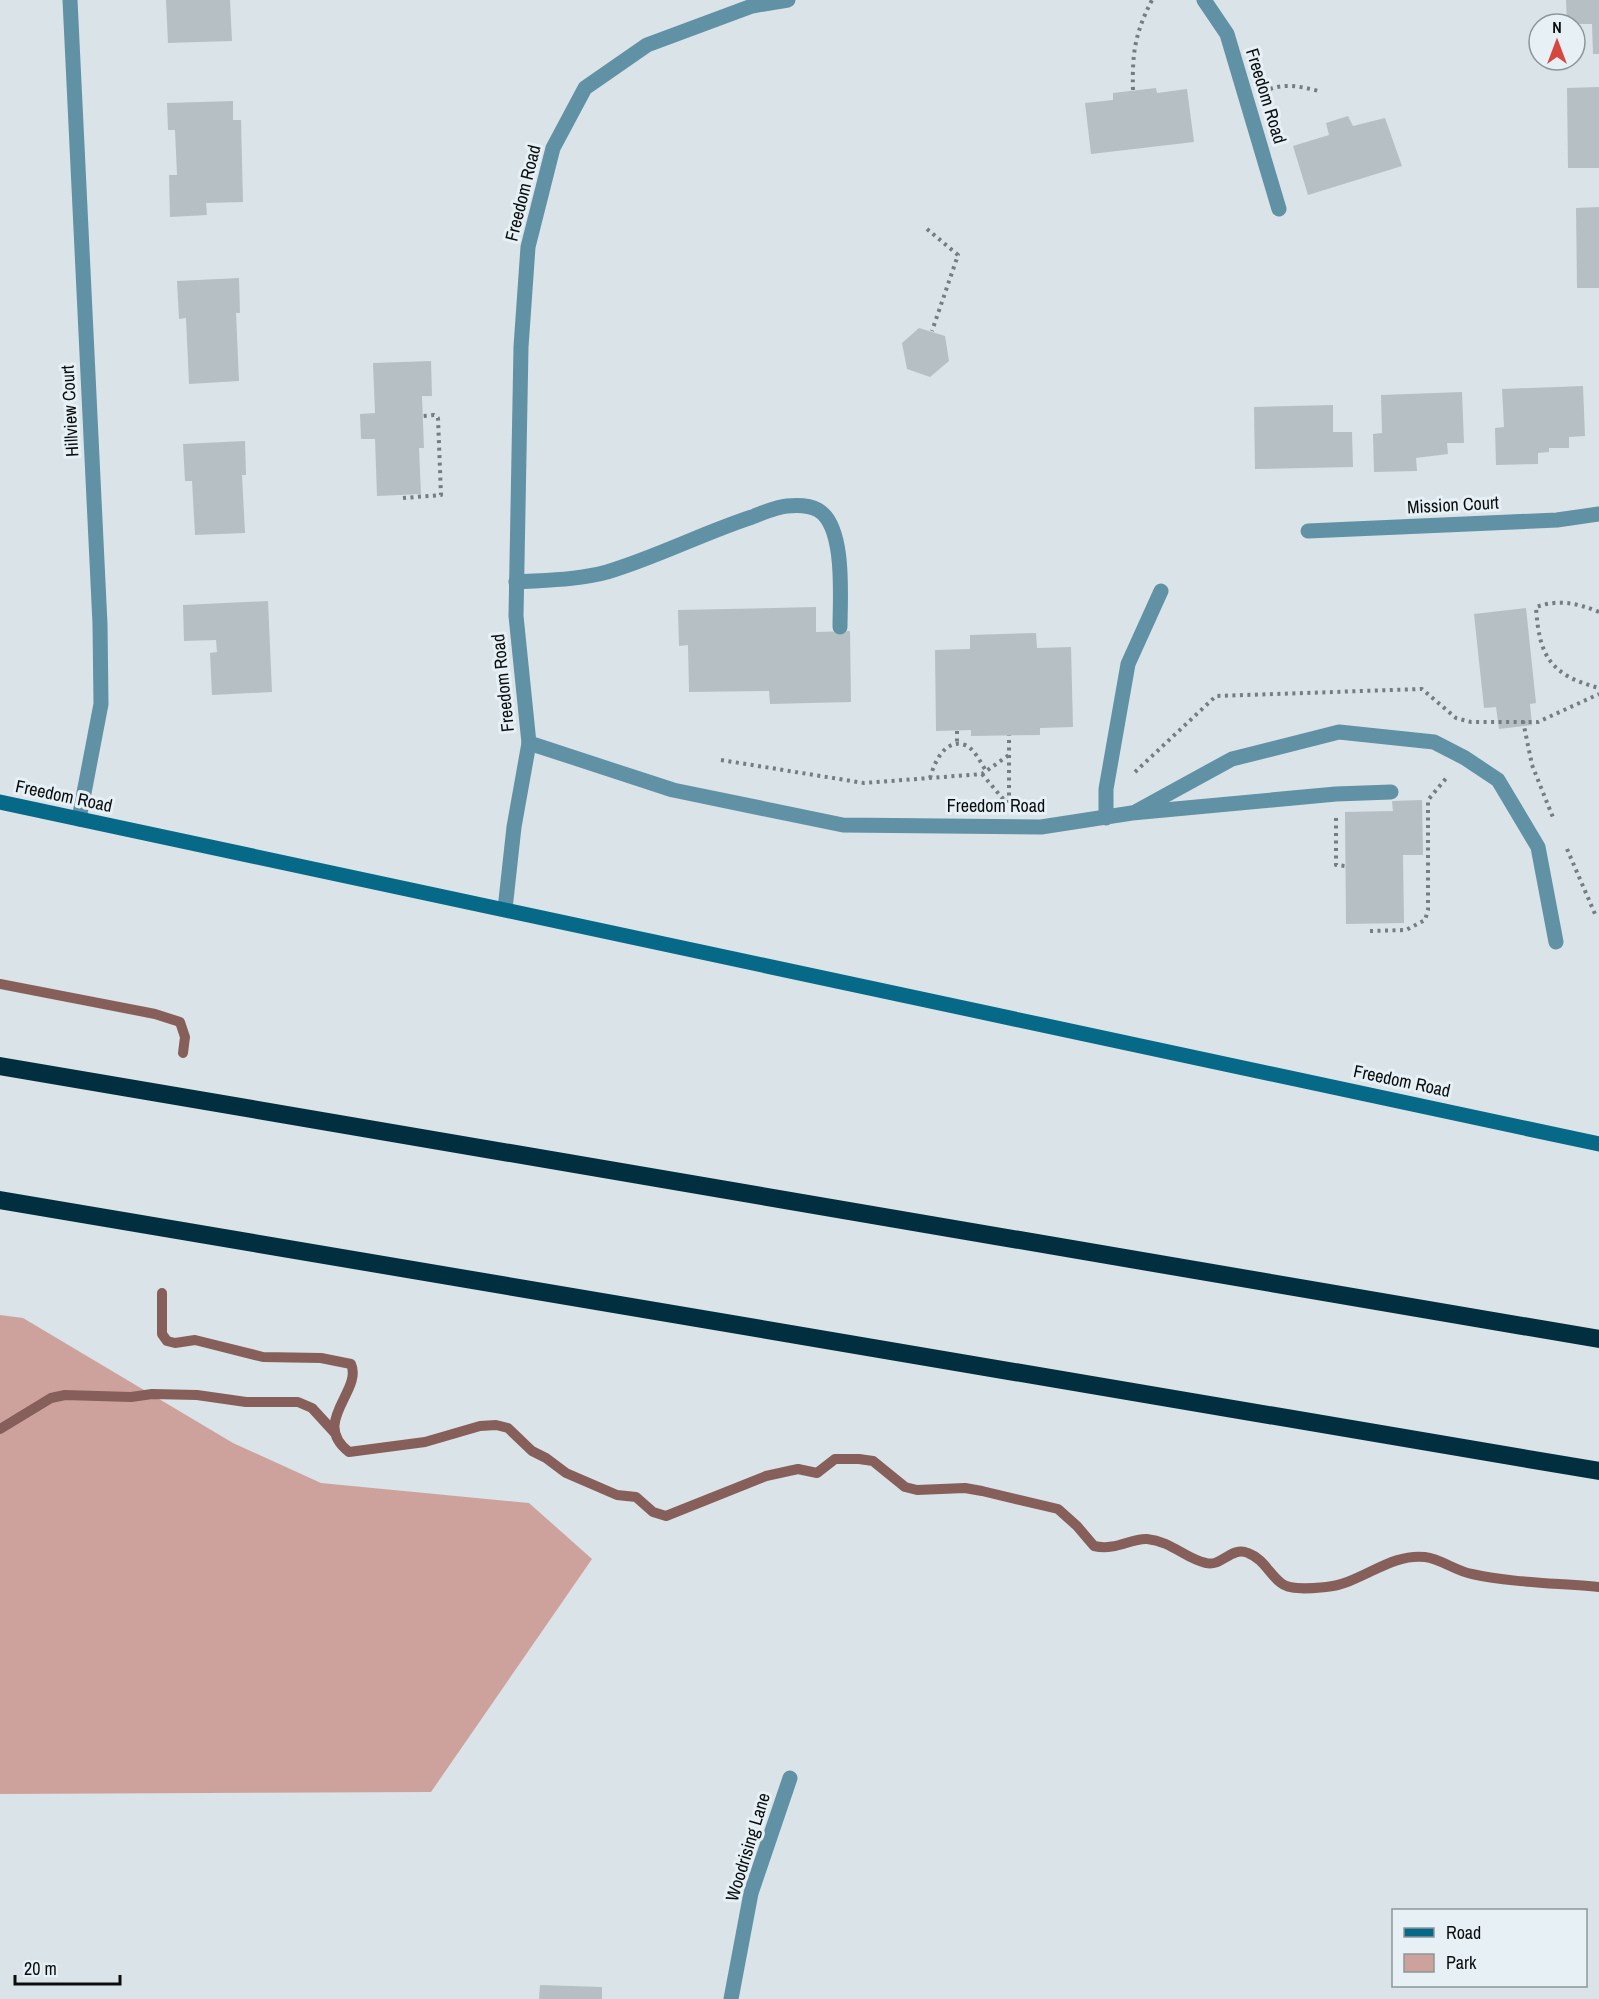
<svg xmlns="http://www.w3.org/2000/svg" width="1599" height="1999" font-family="'Archivo Narrow',sans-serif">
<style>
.green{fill:#cea29c}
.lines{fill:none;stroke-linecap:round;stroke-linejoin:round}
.stream{stroke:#875f5a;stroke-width:10}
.building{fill:#b6c0c4}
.path{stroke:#767d80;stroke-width:4;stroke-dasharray:3 4.5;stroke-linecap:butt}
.lane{stroke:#6091a5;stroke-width:15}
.street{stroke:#6091a5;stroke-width:15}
.secondary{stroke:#066987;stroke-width:15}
.highway{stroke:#012f3f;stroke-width:18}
.labels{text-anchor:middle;stroke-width:6;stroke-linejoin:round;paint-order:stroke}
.street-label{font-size:18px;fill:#0a0e0f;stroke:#e6f0f5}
</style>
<rect width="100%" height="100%" fill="#d9e3e8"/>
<polygon class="green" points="0,1315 23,1318 233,1443 321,1483 529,1503 592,1559 431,1792 0,1794"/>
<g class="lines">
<g class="stream">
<polyline points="0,984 155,1014 180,1022 185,1037 183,1053"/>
<path d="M162 1293V1334L167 1341 175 1343 195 1340 263 1357 321 1358 351 1364C363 1391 310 1422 349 1452L425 1442 480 1426 496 1425 508 1428 532 1451 546 1458 566 1473 617 1495 636 1497 653 1512 666 1516 766 1476 798 1469 817 1473 835 1459H859L873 1461 905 1487 917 1490 965 1488 982 1491 1058 1509 1077 1526 1094 1546C1116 1551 1131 1538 1147 1539 1171 1541 1186 1559 1206 1563 1222 1567 1231 1546 1248 1553 1264 1559 1269 1574 1281 1583 1290 1591 1315 1588 1326 1587 1361 1584 1389 1553 1425 1557 1441 1559 1456 1571 1472 1574 1513 1583 1558 1583 1599 1587"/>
<polyline points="0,1429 51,1398 65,1395 131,1397 152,1394 197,1395 246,1402 298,1402 312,1408 334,1432"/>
</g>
</g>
<g class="building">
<polygon points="166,0 230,0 232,41 168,43"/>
<polygon points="1566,0 1599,0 1599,54 1593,54 1592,24 1567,24"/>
<polygon points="1599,87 1599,168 1568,168 1567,88"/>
<polygon points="1156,88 1157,93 1187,89 1194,142 1091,154 1085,103 1113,100 1113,93"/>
<polygon points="233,101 233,120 241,120 243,202 206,203 207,215 170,217 169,175 177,175 175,130 168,130 167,103"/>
<polygon points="1348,116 1353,126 1385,118 1402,166 1308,195 1293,146 1329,135 1326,123"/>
<polygon points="1599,207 1599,288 1577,288 1576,208"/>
<polygon points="239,278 240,313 236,313 239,381 189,384 186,318 179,319 177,281"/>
<polygon points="919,328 945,336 949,361 930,377 907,369 902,343"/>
<polygon points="431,361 432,396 422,396 424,448 419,448 421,494 377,496 375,439 361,439 360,414 375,413 373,363"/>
<polygon points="1583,386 1585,436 1569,437 1569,448 1549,448 1549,452 1538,453 1538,464 1496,465 1495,428 1504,427 1502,389"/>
<polygon points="1462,392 1464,443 1447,443 1448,454 1416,458 1417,471 1374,472 1373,434 1382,433 1381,395"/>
<polygon points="1333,405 1333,432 1352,432 1353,467 1255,469 1254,407"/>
<polygon points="245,441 246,475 242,475 245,533 195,535 192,481 185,481 183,444"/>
<polygon points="268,601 272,692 212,695 210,653 217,652 216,640 184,641 183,605"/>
<polygon points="816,607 816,632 850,631 851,702 770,704 769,691 689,692 688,645 679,646 678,610"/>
<polygon points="1526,608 1536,703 1530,704 1532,725 1499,729 1496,707 1484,708 1474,614"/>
<polygon points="1036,633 1037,648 1071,647 1073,727 1040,728 1040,735 971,736 971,730 936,731 935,650 970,649 970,635"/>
<polygon points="1422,800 1423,855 1403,855 1404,923 1346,924 1345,812 1393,811 1392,801"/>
<polygon points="540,1985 602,1987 602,1999 539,1999"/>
</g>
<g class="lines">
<g class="path">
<path d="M1270 89C1287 83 1302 87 1319 91"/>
<path d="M1133 90C1132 53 1135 33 1152 0"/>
<polyline points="927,229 958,255 932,331"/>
<polyline points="403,498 441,495 438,418 434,415 423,416"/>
<path d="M1599 612C1577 603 1559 599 1536 607 1539 656 1550 675 1599 688"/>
<polyline points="1523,721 1532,765 1554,820"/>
<polyline points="957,731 957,744"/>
<polyline points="721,760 864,783 982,774 1009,755"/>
<polyline points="1135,772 1216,696 1422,689 1456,718 1471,722 1538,722 1599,694"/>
<polyline points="982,774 1004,800"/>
<path d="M930 778C934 764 944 738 965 745 974 748 981 763 986 771"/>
<polyline points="1009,803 1009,735"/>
<polyline points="1336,818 1336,865 1345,866"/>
<polyline points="1567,849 1595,914"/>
<polyline points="1370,931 1406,930 1425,920 1428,910 1428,800 1448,776"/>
</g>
<g class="lane">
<polyline points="1204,0 1227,34 1279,209"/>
<path d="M516 582C546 580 578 580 607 572 657 557 703 533 752 517 763 513 775 507 787 506 797 505 809 505 818 510 846 526 840 599 840 627"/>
<polyline points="529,743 673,790 843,825 1041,827 1132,813 1336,794 1391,792"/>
<polyline points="1137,811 1232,759 1339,732 1434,742 1465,758 1498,780 1538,847 1556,942"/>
<polyline points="1106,818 1106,789 1128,664 1161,591"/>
<polyline points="505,909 514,827 529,743 516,616 521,347 528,247 553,148 585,88 647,45 752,6 788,0"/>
</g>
<g class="street">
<polyline points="70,0 100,624 101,704 79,819"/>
<polyline points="1308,531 1557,520 1599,514"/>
<polyline points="731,1999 751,1893 790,1778"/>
</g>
<polyline class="secondary" points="0,802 1599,1144"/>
<g class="highway">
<polyline points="0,1066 1599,1339"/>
<polyline points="0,1200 1599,1471"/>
</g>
</g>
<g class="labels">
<g class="street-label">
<text transform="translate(1266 96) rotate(73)" y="6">Freedom Road</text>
<text transform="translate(523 193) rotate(-76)" y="6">Freedom Road</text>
<text transform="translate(70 411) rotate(-93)" y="6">Hillview Court</text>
<text transform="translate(1453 505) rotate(-3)" y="6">Mission Court</text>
<text transform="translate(503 683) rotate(-96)" y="6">Freedom Road</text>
<text transform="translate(64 796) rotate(12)" y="6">Freedom Road</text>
<text x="996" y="812">Freedom Road</text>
<text transform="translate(1402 1081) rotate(12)" y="6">Freedom Road</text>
<text transform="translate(748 1847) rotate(-73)" y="6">Woodrising Lane</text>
</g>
</g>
<rect x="1392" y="1909" width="195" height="78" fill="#e6f0f5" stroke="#8e9699" stroke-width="1.5"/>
<rect x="1404" y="1928" width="30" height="9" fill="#066987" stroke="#8e9699" stroke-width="1.5"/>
<text x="1446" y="1939" font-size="18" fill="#0a0e0f">Road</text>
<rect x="1404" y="1954" width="30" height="18" fill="#cea29c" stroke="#8e9699" stroke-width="1.5"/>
<text x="1446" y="1969" font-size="18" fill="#0a0e0f">Park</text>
<g transform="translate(1557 42)"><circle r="28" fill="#e6f0f5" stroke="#8e9699" stroke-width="1.5"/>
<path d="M0-4.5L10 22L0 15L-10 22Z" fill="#d5473f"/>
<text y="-9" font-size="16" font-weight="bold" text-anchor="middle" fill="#0a0e0f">N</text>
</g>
<path d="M15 1975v9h105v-9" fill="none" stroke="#0a0e0f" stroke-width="3"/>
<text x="24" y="1975" font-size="18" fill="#0a0e0f" stroke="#e6f0f5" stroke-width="4.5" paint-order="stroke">20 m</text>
</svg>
